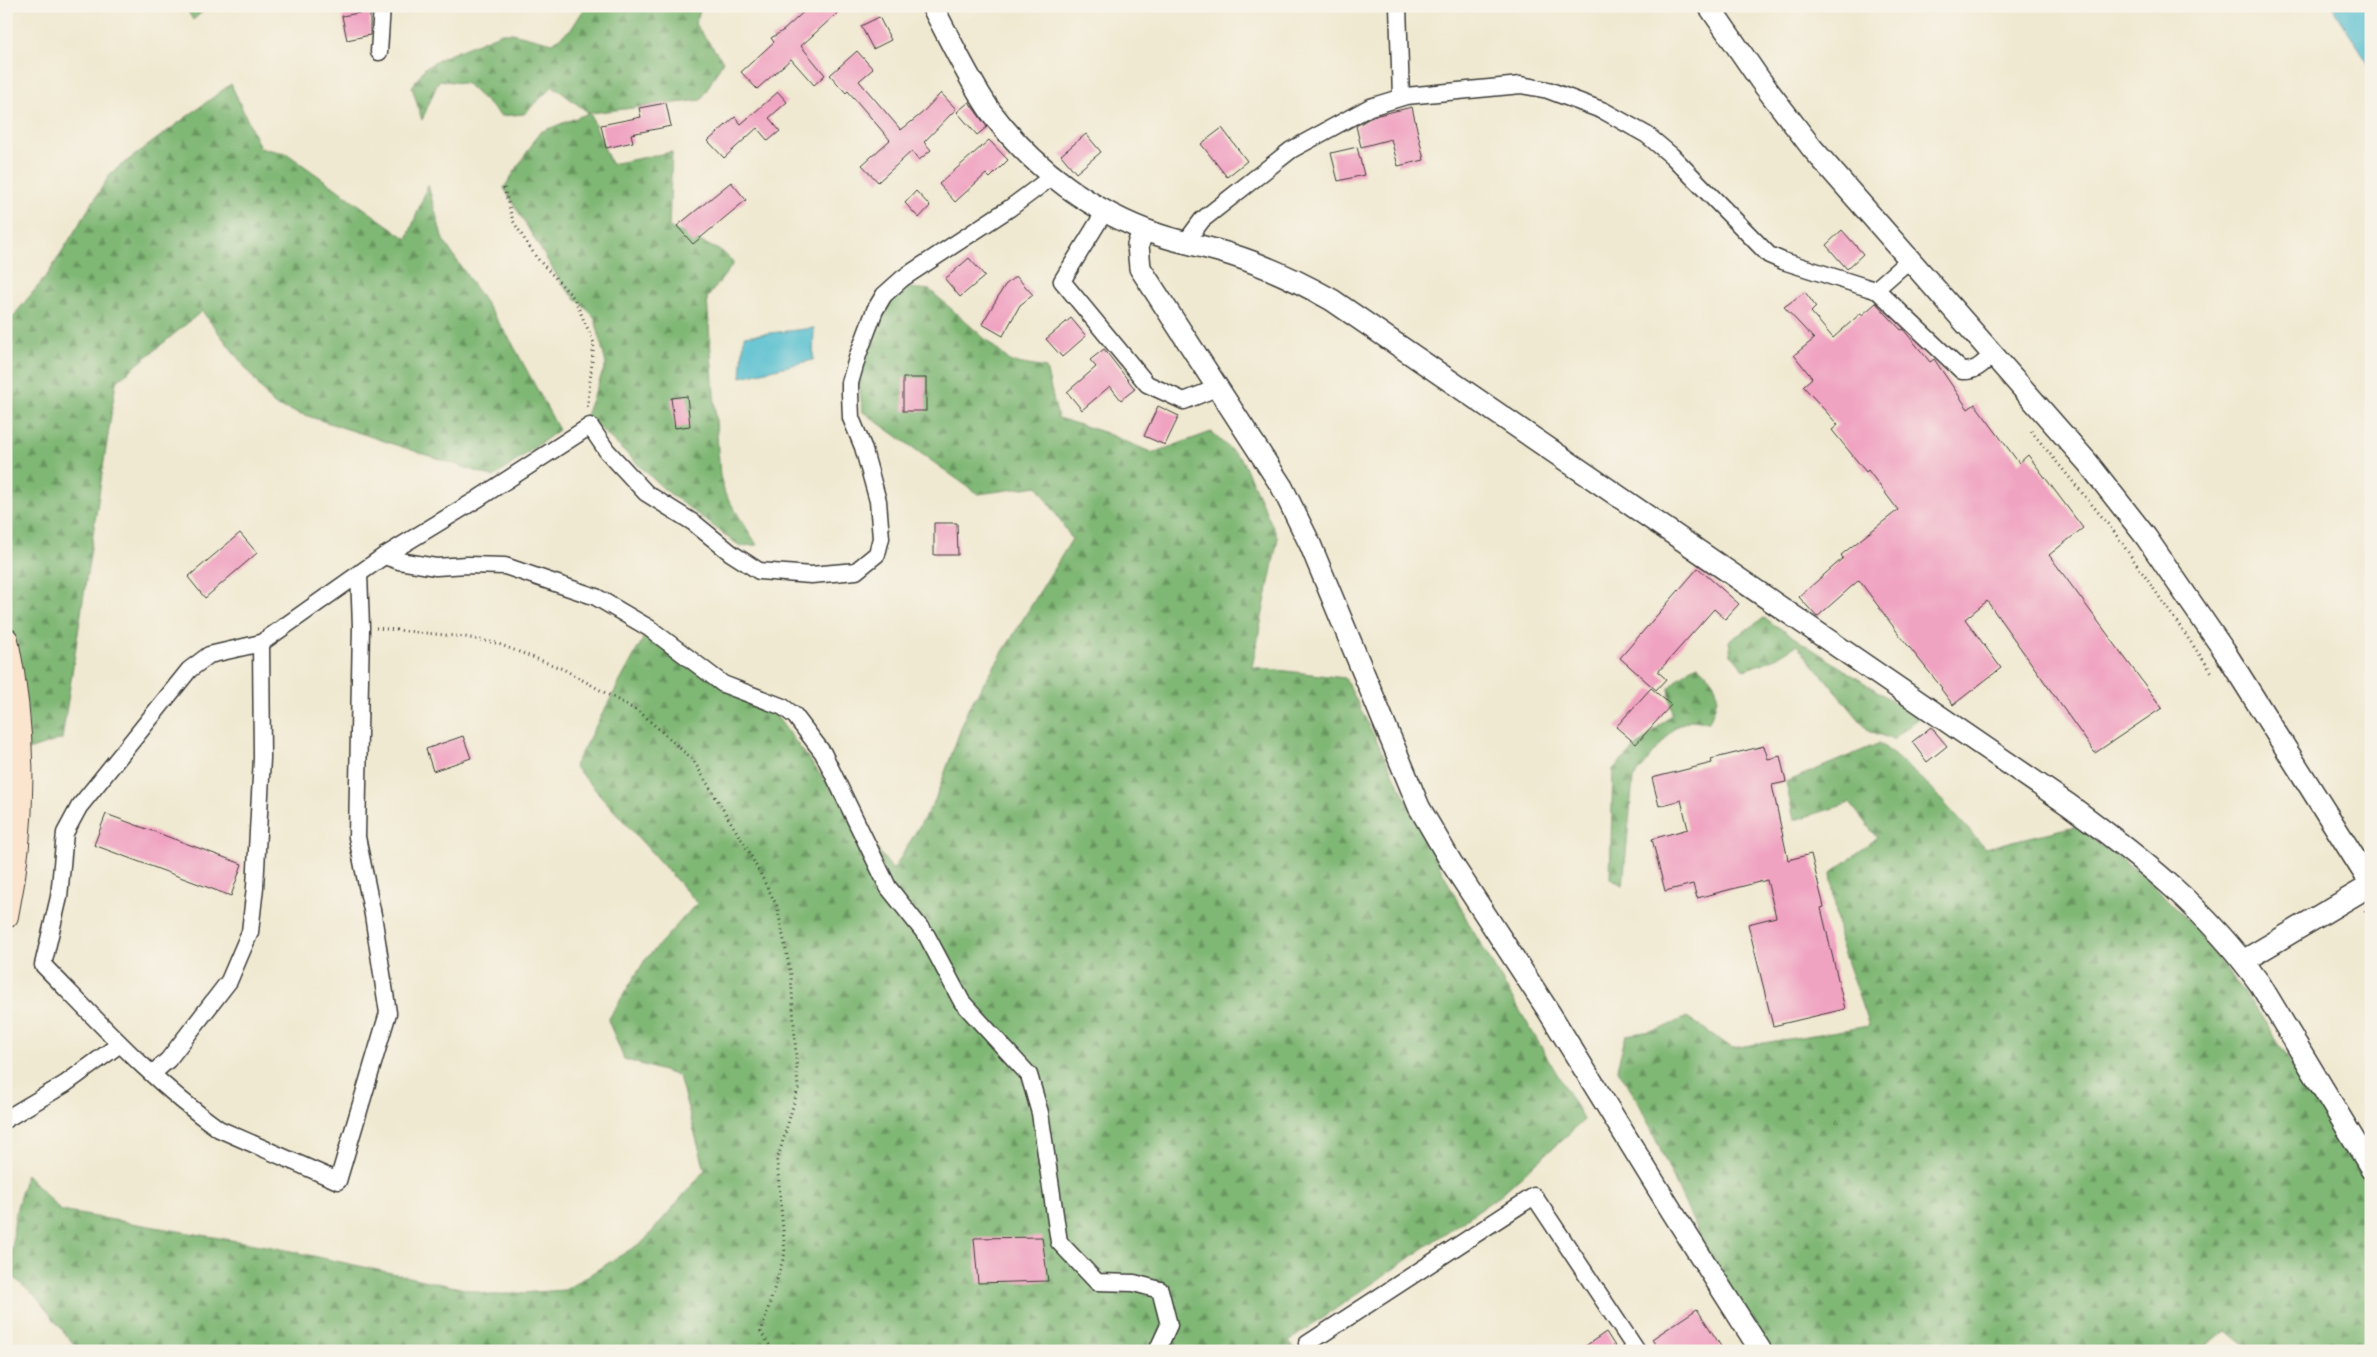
<svg xmlns="http://www.w3.org/2000/svg" width="2377" height="1357" font-family="Caveat,sans-serif">
<style>
.forest{fill:url(#forest-firs);stroke:#4e6a48}
.water{fill:#53becf;stroke:#386d76}
.building{fill:#f0a3c1}
.lines{fill:none;stroke-linecap:round;stroke-linejoin:round}
.minor-casing{stroke:#3c3b37;stroke-width:19}
.tertiary-casing{stroke:#3c3b37;stroke-width:24}
.secondary-casing{stroke:#3c3b37;stroke-width:26}
.path{stroke:#3c3b37;stroke-width:3;stroke-dasharray:1 4;stroke-linecap:butt}
.minor{stroke:#fff;stroke-width:16}
.tertiary{stroke:#fff;stroke-width:21}
.secondary{stroke:#fce5cf;stroke-width:24}
</style>
<defs>
<pattern id="forest-firs" width="22" height="20" patternUnits="userSpaceOnUse" patternTransform="scale(1.25)"><rect width="22" height="20" fill="#7fb774"/><path d="M5 1l3.5 6h-7zM16 11l3.5 6h-7z" fill="#67945e"/></pattern>
</defs>
<rect width="100%" height="100%" fill="#f7f3e8"/>
<filter id="ink" filterUnits="userSpaceOnUse"><feTurbulence type="fractalNoise" baseFrequency=".02" numOctaves="2"/><feDisplacementMap in="SourceGraphic" scale="10" xChannelSelector="R" yChannelSelector="G"/><feConvolveMatrix kernelMatrix="1 2 1 2 8 2 1 2 1" color-interpolation-filters="sRGB"/></filter>
<filter id="wash" filterUnits="userSpaceOnUse"><feTurbulence type="fractalNoise" baseFrequency=".0096" numOctaves="4" result="noise"/><feDisplacementMap in="SourceGraphic" scale="20" xChannelSelector="R" yChannelSelector="G"/><feGaussianBlur stdDeviation="1.12" result="paint"/><feColorMatrix in="noise" values="0 0 0 0 0 0 0 0 0 0 0 0 0 0 0 0 0 1.4 0 .05"/><feComposite in="paint" operator="in"/></filter>
<g filter="url(#wash)">
<rect width="100%" height="100%" fill="#f0e9d1"/>
<g class="forest">
<polygon points="185,6 209,6 193,20"/>
<polygon points="586,6 702,6 695,24 723,61 701,100 590,113 611,164 672,152 669,227 723,252 734,263 707,298 720,476 725,494 757,545 740,546 664,489 586,415 606,364 595,318 563,286 504,188 540,132 589,113 553,86 524,114 501,116 467,84 439,80 422,120 412,87 425,68 444,57 502,33 512,33 553,43 572,28"/>
<polygon points="231,84 260,148 286,153 407,239 428,185 443,240 511,341 559,430 494,477 274,405 202,311 116,382 62,739 6,757 6,325 48,274 111,173"/>
<polygon points="901,287 930,290 1011,362 1046,368 1058,418 1103,432 1153,453 1211,432 1242,460 1278,538 1252,667 1345,678 1469,924 1584,1120 1499,1196 1289,1341 1295,1351 79,1351 37,1298 10,1274 15,1215 26,1174 61,1211 272,1247 492,1295 565,1290 644,1241 705,1170 679,1076 624,1059 608,1020 645,960 697,903 574,766 649,628 764,700 893,870 935,800 968,709 1072,539 1038,486 978,494 863,412 854,356"/>
<polygon points="1764,618 1919,718 1893,740 1868,730 1797,645 1774,659 1744,670 1731,654 1729,641"/>
<path d="M1698 665C1721 686 1721 694 1709 722L1690 720 1675 727 1633 779 1623 885 1610 879 1613 769 1672 714 1669 688 1689 669Z"/>
<polygon points="1880,743 1927,784 1985,848 2075,826 2144,876 2187,919 2260,1014 2371,1190 2371,1351 2251,1351 2226,1331 2198,1351 1769,1351 1732,1307 1640,1105 1617,1068 1626,1035 1658,1030 1687,1017 1732,1048 1869,1026 1840,943 1831,873 1877,838 1850,803 1794,820 1786,782"/>
</g>
<g class="water">
<polygon points="2332,6 2371,6 2371,67"/>
<polygon points="814,328 813,360 741,377 744,336"/>
</g>
<g id="blocks">
<g class="building">
<polygon points="810,6 845,6 801,46 825,75 814,85 791,59 757,89 741,72 774,42 771,38 784,30"/>
<polygon points="370,11 370,35 347,40 342,16"/>
<polygon points="879,17 891,40 873,49 861,26"/>
<polygon points="857,51 873,69 859,81 901,130 921,114 941,93 956,109 924,142 931,150 919,160 912,151 878,182 862,165 890,140 848,91 846,93 830,75"/>
<polygon points="778,92 787,102 769,118 780,131 768,141 757,128 724,158 708,141 735,117 741,124"/>
<polygon points="969,102 987,127 977,135 957,112"/>
<polygon points="666,103 671,126 631,134 633,142 606,148 601,125 641,117 639,108"/>
<polygon points="1412,107 1424,160 1398,166 1391,139 1361,147 1356,126 1374,116"/>
<polygon points="1222,128 1247,161 1227,177 1201,144"/>
<polygon points="1086,134 1101,152 1076,173 1061,155"/>
<polygon points="989,140 1008,160 990,178 986,174 955,202 939,184"/>
<polygon points="1357,147 1364,175 1338,181 1331,153"/>
<polygon points="731,182 746,200 693,244 677,226"/>
<polygon points="916,191 930,206 919,218 905,203"/>
<polygon points="1842,230 1863,254 1847,269 1826,245"/>
<polygon points="969,258 985,276 960,297 945,279"/>
<polygon points="1016,276 1033,295 1020,305 1003,336 982,324 1005,285"/>
<polygon points="1805,292 1816,307 1811,312 1833,338 1861,313 1862,315 1876,303 1901,330 1903,329 1930,362 1934,359 1968,409 1975,404 2019,463 2028,455 2083,528 2049,555 2162,708 2095,753 1987,601 1965,619 2001,668 1953,705 1941,689 1942,688 1898,633 1859,580 1817,617 1799,597 1843,558 1841,555 1898,510 1868,470 1866,472 1832,430 1838,425 1803,386 1812,378 1794,355 1814,339 1784,307"/>
<polygon points="1071,318 1086,336 1062,357 1046,339"/>
<polygon points="1104,349 1135,389 1121,400 1110,386 1082,410 1067,392 1096,367 1090,360"/>
<rect x="903" y="378" width="23" height="33"/>
<polygon points="687,396 690,426 675,428 671,398"/>
<polygon points="1158,406 1179,416 1165,445 1144,436"/>
<polygon points="934,523 957,523 958,555 934,555"/>
<polygon points="240,533 257,553 205,598 188,577"/>
<polygon points="1698,568 1739,604 1725,619 1714,609 1658,672 1666,679 1656,690 1620,658"/>
<polygon points="1651,688 1671,705 1636,744 1616,727"/>
<polygon points="1931,727 1947,746 1927,762 1912,742"/>
<polygon points="463,736 471,758 433,771 426,749"/>
<polygon points="1764,746 1768,759 1780,756 1786,782 1772,785 1788,860 1811,854 1824,907 1821,908 1845,1009 1773,1026 1748,924 1776,917 1767,880 1697,898 1693,884 1665,891 1652,839 1688,829 1681,800 1659,806 1652,778 1712,763 1711,759"/>
<polygon points="106,814 242,864 231,896 94,845"/>
<polygon points="1042,1237 1048,1281 978,1283 974,1238"/>
<polygon points="1697,1309 1724,1351 1659,1351 1652,1339"/>
<polygon points="1606,1332 1618,1351 1578,1351"/>
</g>
</g>
</g>
<g filter="url(#ink)">
<use href="#blocks" fill-opacity="0" stroke="#3c3b37" stroke-width="1"/>
<g class="lines">
<defs>
<g id="minor">
<polyline points="1398,6 1401,97"/>
<polyline points="379,52 382,6"/>
<polyline points="1105,211 1062,281 1147,384 1184,401 1219,387"/>
<path d="M1185 243 1202 220 1291 150 1370 107 1406 96 1521 85 1548 90 1604 111 1647 135 1672 156 1769 255 1783 261 1878 291 1962 371C1976 372 1983 363 1992 355"/>
<polyline points="1875,290 1909,260"/>
<polyline points="384,556 399,561 436,567 467,565 505,566 596,597 649,628 723,684 783,707 795,716 823,753 888,887 927,936 962,1002 1029,1075 1040,1113 1059,1242 1097,1282 1134,1283 1160,1290 1169,1325 1157,1351"/>
<path d="M359 573 361 627 357 837 373 915 388 1013 338 1181 219 1129C154 1083 99 1022 43 965L59 897 65 833 79 807 189 670 209 655 261 643 384 556 476 500 590 426 607 451 646 493 694 523 731 553 759 571 811 575 856 571 877 554 881 538 878 501 863 447 851 418 850 393V383L858 355 875 310 884 295 903 278 1010 208 1053 176"/>
<polyline points="153,1073 168,1060 229,981 250,932 255,887 262,758 261,643"/>
<polyline points="6,1119 65,1084 120,1044"/>
<polyline points="1311,1351 1307,1344 1534,1196 1637,1351"/>
</g>
<g id="tertiary">
<path d="M932 6C951 41 968 79 991 112 1033 168 1093 213 1159 235 1183 243 1208 247 1232 255 1267 266 1300 282 1332 300L2069 805C2144 860 2205 908 2260 984L2371 1168"/>
<polyline points="1709,6 1760,80 1812,148 2088,463 2146,537 2225,652 2371,884"/>
<polyline points="1143,230 1138,245 1140,268 1282,487 1310,544 1419,807 1451,862 1549,1012 1673,1213 1761,1351"/>
<polyline points="2243,961 2371,885"/>
</g>
<path id="secondary" d="M6 640C25 731 25 825 6 916"/>
</defs>
<use href="#minor" class="minor-casing"/>
<use href="#tertiary" class="tertiary-casing"/>
<use href="#secondary" class="secondary-casing"/>
<g class="path">
<polyline points="504,188 513,221 536,257 574,298 594,343 587,410"/>
<polyline points="2031,431 2112,529 2213,674"/>
<polyline points="376,628 465,637 496,643 563,669 641,713 693,760 749,852 777,906 791,975 798,1089 777,1161 785,1253 761,1332 773,1351"/>
<polyline points="2365,911 2371,921"/>
</g>
<use href="#minor" class="minor"/>
<use href="#tertiary" class="tertiary"/>
<use href="#secondary" class="secondary"/>
</g>
</g>
<rect width="2377" height="1357" fill="none" stroke="#f7f3e8" stroke-width="25"/>
</svg>
